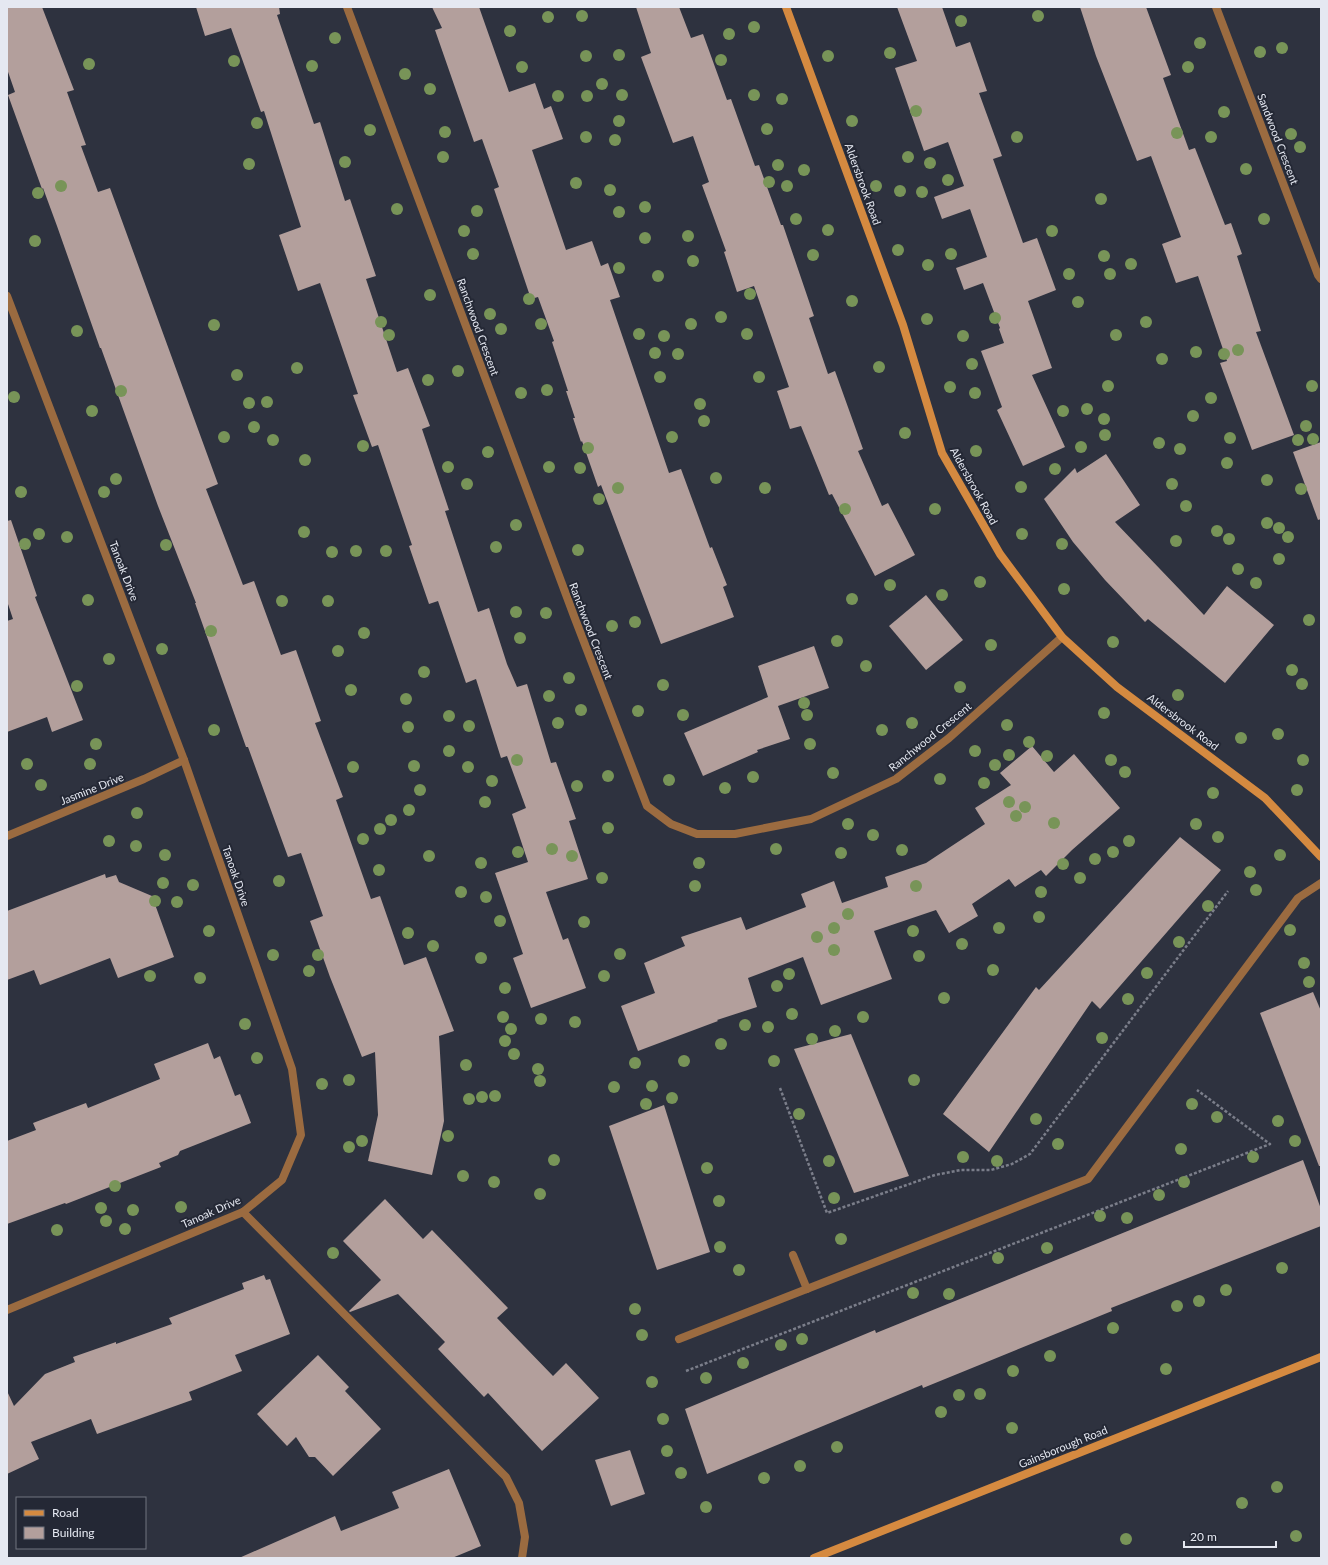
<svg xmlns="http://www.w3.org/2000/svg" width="1328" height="1565" font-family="Lato,sans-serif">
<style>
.building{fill:#b39f9c}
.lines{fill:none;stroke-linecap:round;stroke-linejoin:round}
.path{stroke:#7b7e8a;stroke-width:2.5;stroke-dasharray:3 2;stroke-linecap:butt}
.lane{stroke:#9b6b40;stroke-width:8}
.street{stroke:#9b6b40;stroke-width:8}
.secondary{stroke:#d58a40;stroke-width:8}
.tree{fill:#789458}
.labels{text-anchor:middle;stroke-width:4;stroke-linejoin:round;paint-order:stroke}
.street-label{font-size:11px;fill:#e5e8f1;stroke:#242835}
</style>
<rect width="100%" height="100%" fill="#2e323f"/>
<g class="building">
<polygon points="7,7 42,7 74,90 67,92 86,145 81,146 98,192 110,188 218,484 206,489 243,585 254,581 281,655 296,650 321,721 315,723 343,797 336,800 371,899 380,896 404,965 426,957 454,1031 439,1036 444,1121 432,1175 368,1161 378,1115 375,1052 362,1057 330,977 310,921 323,916 301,853 288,857 248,747 246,747 195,603 196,603 158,506 101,348 100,348 57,226 43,188 42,189 8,95 15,92 7,69"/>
<polygon points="196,7 279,7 280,14 277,15 314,124 320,122 345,201 350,199 376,276 366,279 397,372 408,368 430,426 422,429 449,510 445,511 478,612 489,608 507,664 517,687 527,684 551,763 556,762 576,819 569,821 588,879 546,892 563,940 568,938 586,988 531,1008 513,958 523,954 495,873 528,862 512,814 526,808 507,756 501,758 476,679 466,683 438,601 429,604 409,546 412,545 378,445 372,447 353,395 358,394 320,283 298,291 279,235 301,227 264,111 261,112 231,28 205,36"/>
<polygon points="432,7 479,7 509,92 535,83 544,109 551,106 563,139 532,150 566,250 592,241 601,266 608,263 620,297 610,300 669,473 681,469 710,548 712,547 727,585 723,587 734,617 661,644 601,485 598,487 582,441 581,442 573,418 575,418 566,391 568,391 552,342 554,341 538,297 531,299 494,189 499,187 482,139 474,142 435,30 442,28"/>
<polygon points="636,7 679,7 691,38 703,34 727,100 731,99 755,166 759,165 781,225 783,225 814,316 809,318 828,374 835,371 863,449 858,451 882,506 888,503 915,555 875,576 832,494 829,495 801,426 790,429 777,391 789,387 754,286 737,292 724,252 726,251 702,185 709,182 693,136 673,143 641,57 651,53"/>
<polygon points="897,7 942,7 956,47 970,42 987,91 979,93 1002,156 993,159 1023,243 1037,238 1056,290 1028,301 1052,368 1032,375 1065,447 1023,466 997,410 1002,407 981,351 1004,343 999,329 1000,328 983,283 964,290 956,268 987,257 970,209 942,219 934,197 964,186 948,142 924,151 895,68 917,61"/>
<polygon points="1080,7 1146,7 1171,75 1163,78 1189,150 1195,148 1225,225 1231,223 1242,254 1237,256 1261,331 1256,332 1294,435 1252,450 1220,363 1227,361 1198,276 1176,283 1162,244 1181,237 1151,156 1137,161 1096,56"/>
<polygon points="1321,442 1321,519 1318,520 1293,452"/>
<polygon points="1106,454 1140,505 1115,522 1204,615 1227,586 1274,625 1225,683 1148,619 1145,622 1105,580 1073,542 1044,499 1075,468 1077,473"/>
<polygon points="11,520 37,596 35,597 83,720 52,732 47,717 7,732 7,621 13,619 7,601 7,521"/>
<polygon points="926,595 963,640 926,670 889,626"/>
<polygon points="814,646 829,688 778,706 790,739 757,750 758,752 703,776 684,733 768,697 758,666"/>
<polygon points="1032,746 1054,772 1074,754 1120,808 1072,850 1046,876 1041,870 1015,887 1009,879 972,904 978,916 949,933 936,910 874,931 892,979 821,1005 803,957 748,978 757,1007 717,1020 718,1021 638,1051 621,1006 655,993 644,963 685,946 681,937 741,917 746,930 806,907 801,894 834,881 842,903 888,887 885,877 926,863 985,824 975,808 1011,785 1000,773"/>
<polygon points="1180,837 1221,870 1100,1009 1092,1001 989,1152 943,1114 1036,987 1039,990"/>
<polygon points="105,874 106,878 116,875 119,882 152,896 174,957 118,978 110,958 40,985 34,970 7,980 7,911"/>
<polygon points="1313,992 1321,1011 1321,1166 1319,1166 1260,1013"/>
<polygon points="851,1034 909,1176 854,1193 794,1049"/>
<polygon points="208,1043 214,1059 220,1056 235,1096 240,1094 251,1123 180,1151 178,1155 159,1163 161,1167 66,1204 65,1203 7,1224 7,1141 36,1130 33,1123 86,1103 88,1108 160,1079 154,1064"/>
<polygon points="664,1105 710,1252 657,1270 609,1126"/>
<polygon points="1303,1160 1321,1209 1321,1226 1111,1308 1112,1311 923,1388 922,1385 707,1474 685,1409 875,1330 876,1333"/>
<polygon points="385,1199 423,1239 432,1230 508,1308 497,1318 553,1376 566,1363 599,1398 542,1451 488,1393 484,1397 438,1349 445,1342 398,1294 350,1312 349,1311 381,1280 343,1241"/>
<polygon points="264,1275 266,1280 270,1279 290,1334 235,1355 242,1371 189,1392 192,1400 97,1434 91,1419 31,1442 39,1459 7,1474 7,1391 14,1406 45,1374 75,1362 73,1357 116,1342 116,1344 172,1324 169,1318 244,1289 242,1283"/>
<polygon points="318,1355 349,1387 345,1391 381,1429 333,1476 315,1457 309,1457 296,1437 287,1446 257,1414"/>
<polygon points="630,1450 645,1494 611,1506 595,1460"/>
<polygon points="449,1469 481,1546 452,1558 239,1558 335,1516 341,1531 399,1508 392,1492"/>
</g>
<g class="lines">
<g class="path">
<polyline points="780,1088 827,1213 935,1175 961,1170 991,1170 1012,1164 1030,1154 1228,891"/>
<polyline points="686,1371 1270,1144 1197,1090"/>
</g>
<g class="lane">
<polyline points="243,1212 506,1477 519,1503 525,1537 522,1558"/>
<polyline points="793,1255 807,1289"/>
<polyline points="679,1339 1088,1179 1298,898 1321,883"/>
</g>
<g class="street">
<polyline points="347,7 574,616 647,806 671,824 697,834 735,834 811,819 896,779 949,738 1062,637"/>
<polyline points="1216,7 1318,275 1321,279"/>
<polyline points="7,296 184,760 292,1069 301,1135 282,1180 243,1212 7,1310"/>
<polyline points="7,836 144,779 184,760"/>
</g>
<g class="secondary">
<polyline points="786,7 903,325 942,453 1000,554 1062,637 1117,687 1265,798 1321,857"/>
<polyline points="814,1558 1321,1357"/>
</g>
</g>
<g class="tree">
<circle cx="582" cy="16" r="6"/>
<circle cx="1038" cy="16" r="6"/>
<circle cx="548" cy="17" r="6"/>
<circle cx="961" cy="21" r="6"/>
<circle cx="754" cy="27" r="6"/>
<circle cx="510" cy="31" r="6"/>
<circle cx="729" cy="34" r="6"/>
<circle cx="335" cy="38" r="6"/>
<circle cx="1200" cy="43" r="6"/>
<circle cx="1282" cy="48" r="6"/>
<circle cx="1260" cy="52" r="6"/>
<circle cx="890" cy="53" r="6"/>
<circle cx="619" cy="55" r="6"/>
<circle cx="586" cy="56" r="6"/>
<circle cx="828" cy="56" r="6"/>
<circle cx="721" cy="60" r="6"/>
<circle cx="234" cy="61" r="6"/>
<circle cx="89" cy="64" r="6"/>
<circle cx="312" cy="66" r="6"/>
<circle cx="522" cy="67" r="6"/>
<circle cx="1188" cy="67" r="6"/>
<circle cx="405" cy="74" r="6"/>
<circle cx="602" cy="84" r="6"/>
<circle cx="430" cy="89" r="6"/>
<circle cx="622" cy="95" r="6"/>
<circle cx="754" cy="95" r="6"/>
<circle cx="558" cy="96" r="6"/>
<circle cx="587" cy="96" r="6"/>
<circle cx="782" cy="99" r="6"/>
<circle cx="916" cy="111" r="6"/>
<circle cx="1224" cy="112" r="6"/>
<circle cx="619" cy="121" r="6"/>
<circle cx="852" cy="121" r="6"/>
<circle cx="257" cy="123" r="6"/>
<circle cx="767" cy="129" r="6"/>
<circle cx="370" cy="130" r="6"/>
<circle cx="445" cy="132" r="6"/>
<circle cx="1177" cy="133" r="6"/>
<circle cx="1291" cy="134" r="6"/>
<circle cx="586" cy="137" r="6"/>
<circle cx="1017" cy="137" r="6"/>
<circle cx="1211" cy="137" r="6"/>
<circle cx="615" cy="140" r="6"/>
<circle cx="1300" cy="147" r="6"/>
<circle cx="443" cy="157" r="6"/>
<circle cx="908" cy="157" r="6"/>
<circle cx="345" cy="162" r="6"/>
<circle cx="930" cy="163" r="6"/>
<circle cx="249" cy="164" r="6"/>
<circle cx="778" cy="165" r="6"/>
<circle cx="1246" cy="169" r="6"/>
<circle cx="804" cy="170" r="6"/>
<circle cx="948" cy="180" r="6"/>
<circle cx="769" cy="182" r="6"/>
<circle cx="576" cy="183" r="6"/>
<circle cx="61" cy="186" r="6"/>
<circle cx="787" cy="186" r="6"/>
<circle cx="876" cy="186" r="6"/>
<circle cx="610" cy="190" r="6"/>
<circle cx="900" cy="191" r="6"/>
<circle cx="922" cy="192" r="6"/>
<circle cx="38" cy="193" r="6"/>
<circle cx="1101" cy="199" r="6"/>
<circle cx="645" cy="207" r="6"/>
<circle cx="397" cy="209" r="6"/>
<circle cx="477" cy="211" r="6"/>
<circle cx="619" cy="212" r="6"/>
<circle cx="796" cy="219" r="6"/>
<circle cx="1264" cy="219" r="6"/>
<circle cx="828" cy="230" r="6"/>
<circle cx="464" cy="231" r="6"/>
<circle cx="1052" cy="231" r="6"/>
<circle cx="688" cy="236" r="6"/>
<circle cx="645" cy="238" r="6"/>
<circle cx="35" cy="241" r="6"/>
<circle cx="898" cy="250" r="6"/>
<circle cx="473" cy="254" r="6"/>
<circle cx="951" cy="254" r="6"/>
<circle cx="813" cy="255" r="6"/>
<circle cx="1104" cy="256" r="6"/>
<circle cx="693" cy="261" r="6"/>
<circle cx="1131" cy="264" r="6"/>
<circle cx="928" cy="265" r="6"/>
<circle cx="619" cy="268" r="6"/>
<circle cx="1069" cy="274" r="6"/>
<circle cx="1110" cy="274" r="6"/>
<circle cx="658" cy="276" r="6"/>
<circle cx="750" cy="294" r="6"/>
<circle cx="430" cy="295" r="6"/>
<circle cx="529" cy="299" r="6"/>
<circle cx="852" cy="301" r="6"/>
<circle cx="1078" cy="302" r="6"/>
<circle cx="490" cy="314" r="6"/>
<circle cx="721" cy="317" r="6"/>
<circle cx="995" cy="318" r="6"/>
<circle cx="927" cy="319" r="6"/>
<circle cx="381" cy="322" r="6"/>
<circle cx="1146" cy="322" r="6"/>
<circle cx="541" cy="324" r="6"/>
<circle cx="691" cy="324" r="6"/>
<circle cx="214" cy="325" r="6"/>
<circle cx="501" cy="329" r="6"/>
<circle cx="77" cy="331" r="6"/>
<circle cx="639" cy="334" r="6"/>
<circle cx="747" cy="334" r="6"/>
<circle cx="389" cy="335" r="6"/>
<circle cx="1116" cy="335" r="6"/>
<circle cx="664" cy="336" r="6"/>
<circle cx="963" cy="336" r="6"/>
<circle cx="1238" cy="350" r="6"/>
<circle cx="1196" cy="352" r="6"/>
<circle cx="655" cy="353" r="6"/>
<circle cx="678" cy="354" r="6"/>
<circle cx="1224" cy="354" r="6"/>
<circle cx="1162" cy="359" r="6"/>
<circle cx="972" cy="364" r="6"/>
<circle cx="879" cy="367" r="6"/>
<circle cx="297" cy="368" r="6"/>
<circle cx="458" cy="371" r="6"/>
<circle cx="237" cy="375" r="6"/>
<circle cx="660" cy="377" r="6"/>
<circle cx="759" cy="377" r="6"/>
<circle cx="428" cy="380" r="6"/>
<circle cx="1108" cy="386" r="6"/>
<circle cx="1312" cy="386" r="6"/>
<circle cx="950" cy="387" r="6"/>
<circle cx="547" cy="390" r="6"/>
<circle cx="121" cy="391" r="6"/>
<circle cx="521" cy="393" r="6"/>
<circle cx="975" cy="393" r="6"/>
<circle cx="14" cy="397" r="6"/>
<circle cx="1211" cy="398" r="6"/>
<circle cx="267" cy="402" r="6"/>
<circle cx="249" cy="403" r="6"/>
<circle cx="700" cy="404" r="6"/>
<circle cx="1087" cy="409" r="6"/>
<circle cx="92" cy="411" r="6"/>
<circle cx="1063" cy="411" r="6"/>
<circle cx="1193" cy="416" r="6"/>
<circle cx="1104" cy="419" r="6"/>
<circle cx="704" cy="421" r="6"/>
<circle cx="1306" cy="426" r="6"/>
<circle cx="254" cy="427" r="6"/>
<circle cx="905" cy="433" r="6"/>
<circle cx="1105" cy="435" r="6"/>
<circle cx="224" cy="437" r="6"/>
<circle cx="672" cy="437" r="6"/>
<circle cx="1230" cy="438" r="6"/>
<circle cx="1313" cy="439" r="6"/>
<circle cx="273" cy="440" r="6"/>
<circle cx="1298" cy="440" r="6"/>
<circle cx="1159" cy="443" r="6"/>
<circle cx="363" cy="446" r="6"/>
<circle cx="1081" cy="447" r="6"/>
<circle cx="588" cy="448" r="6"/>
<circle cx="1180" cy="449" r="6"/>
<circle cx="976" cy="451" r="6"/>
<circle cx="488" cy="452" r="6"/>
<circle cx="305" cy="460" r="6"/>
<circle cx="1227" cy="463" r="6"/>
<circle cx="448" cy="467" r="6"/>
<circle cx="549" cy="467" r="6"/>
<circle cx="580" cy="468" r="6"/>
<circle cx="1055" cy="469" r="6"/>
<circle cx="716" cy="478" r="6"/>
<circle cx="116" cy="479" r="6"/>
<circle cx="1267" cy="480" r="6"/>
<circle cx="467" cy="484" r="6"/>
<circle cx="1172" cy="484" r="6"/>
<circle cx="1021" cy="487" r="6"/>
<circle cx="618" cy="488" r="6"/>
<circle cx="765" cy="488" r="6"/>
<circle cx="1301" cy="489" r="6"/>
<circle cx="21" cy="492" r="6"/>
<circle cx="104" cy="492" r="6"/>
<circle cx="599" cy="499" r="6"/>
<circle cx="1186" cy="506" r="6"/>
<circle cx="845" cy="509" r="6"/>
<circle cx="935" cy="509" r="6"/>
<circle cx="1267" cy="523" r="6"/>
<circle cx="516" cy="525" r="6"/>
<circle cx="1279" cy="528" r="6"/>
<circle cx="1217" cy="531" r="6"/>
<circle cx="304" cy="532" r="6"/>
<circle cx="39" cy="534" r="6"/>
<circle cx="1022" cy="534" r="6"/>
<circle cx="67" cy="537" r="6"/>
<circle cx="1288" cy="537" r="6"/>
<circle cx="1229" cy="539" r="6"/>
<circle cx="1176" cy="541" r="6"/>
<circle cx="25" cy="544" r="6"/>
<circle cx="1062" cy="544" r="6"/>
<circle cx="166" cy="545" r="6"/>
<circle cx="496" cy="547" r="6"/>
<circle cx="578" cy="550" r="6"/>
<circle cx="356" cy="551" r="6"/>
<circle cx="386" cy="551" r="6"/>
<circle cx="332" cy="552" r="6"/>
<circle cx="1279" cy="559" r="6"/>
<circle cx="1238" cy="569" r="6"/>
<circle cx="980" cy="582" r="6"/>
<circle cx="1256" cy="583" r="6"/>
<circle cx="890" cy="585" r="6"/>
<circle cx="1064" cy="589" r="6"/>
<circle cx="942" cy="595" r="6"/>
<circle cx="852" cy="599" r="6"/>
<circle cx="88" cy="600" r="6"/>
<circle cx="282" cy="601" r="6"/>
<circle cx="328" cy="601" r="6"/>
<circle cx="516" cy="612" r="6"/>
<circle cx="546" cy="613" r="6"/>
<circle cx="1309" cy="620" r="6"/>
<circle cx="635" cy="622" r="6"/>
<circle cx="612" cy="626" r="6"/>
<circle cx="211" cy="631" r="6"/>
<circle cx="364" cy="633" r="6"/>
<circle cx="520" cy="638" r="6"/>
<circle cx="837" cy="641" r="6"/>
<circle cx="1113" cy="642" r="6"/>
<circle cx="991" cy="645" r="6"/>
<circle cx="162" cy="649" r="6"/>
<circle cx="338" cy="651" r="6"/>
<circle cx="109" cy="659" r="6"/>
<circle cx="866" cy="666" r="6"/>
<circle cx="1292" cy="670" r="6"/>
<circle cx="424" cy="672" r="6"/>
<circle cx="569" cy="678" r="6"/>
<circle cx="1302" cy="684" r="6"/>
<circle cx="663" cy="685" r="6"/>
<circle cx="77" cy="686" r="6"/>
<circle cx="960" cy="687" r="6"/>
<circle cx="351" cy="690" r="6"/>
<circle cx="1178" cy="695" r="6"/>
<circle cx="549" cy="696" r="6"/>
<circle cx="406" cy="699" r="6"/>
<circle cx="804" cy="703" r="6"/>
<circle cx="581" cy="710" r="6"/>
<circle cx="638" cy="711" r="6"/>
<circle cx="1104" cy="713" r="6"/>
<circle cx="683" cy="715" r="6"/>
<circle cx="807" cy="715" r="6"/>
<circle cx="449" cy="716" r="6"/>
<circle cx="558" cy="723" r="6"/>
<circle cx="912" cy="723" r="6"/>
<circle cx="1007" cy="725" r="6"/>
<circle cx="469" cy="726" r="6"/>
<circle cx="408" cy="727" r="6"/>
<circle cx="214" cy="730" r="6"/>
<circle cx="882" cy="730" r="6"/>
<circle cx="1278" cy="734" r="6"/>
<circle cx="1241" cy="738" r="6"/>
<circle cx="1029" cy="742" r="6"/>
<circle cx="96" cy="744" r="6"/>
<circle cx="810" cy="744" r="6"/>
<circle cx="449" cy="751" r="6"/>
<circle cx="975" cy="751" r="6"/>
<circle cx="1009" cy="755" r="6"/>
<circle cx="1047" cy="756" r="6"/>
<circle cx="517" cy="760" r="6"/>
<circle cx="1111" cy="760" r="6"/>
<circle cx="1303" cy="760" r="6"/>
<circle cx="27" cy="764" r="6"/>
<circle cx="90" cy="764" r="6"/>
<circle cx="995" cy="765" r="6"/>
<circle cx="414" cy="766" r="6"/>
<circle cx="353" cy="767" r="6"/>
<circle cx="468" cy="767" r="6"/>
<circle cx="1125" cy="772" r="6"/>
<circle cx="833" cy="773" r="6"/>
<circle cx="608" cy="776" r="6"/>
<circle cx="753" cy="777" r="6"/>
<circle cx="940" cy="779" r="6"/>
<circle cx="669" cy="780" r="6"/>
<circle cx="492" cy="781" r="6"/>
<circle cx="984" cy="783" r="6"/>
<circle cx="41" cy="785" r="6"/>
<circle cx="577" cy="786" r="6"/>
<circle cx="725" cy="788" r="6"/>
<circle cx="420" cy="790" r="6"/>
<circle cx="1297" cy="790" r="6"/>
<circle cx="1213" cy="793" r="6"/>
<circle cx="485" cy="802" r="6"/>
<circle cx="1009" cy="802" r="6"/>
<circle cx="1025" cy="807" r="6"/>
<circle cx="409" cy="810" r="6"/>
<circle cx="137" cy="813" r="6"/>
<circle cx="1016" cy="816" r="6"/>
<circle cx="391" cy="820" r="6"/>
<circle cx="1054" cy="823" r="6"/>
<circle cx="848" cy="824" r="6"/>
<circle cx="1196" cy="824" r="6"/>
<circle cx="608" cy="828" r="6"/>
<circle cx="380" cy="829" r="6"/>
<circle cx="873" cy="835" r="6"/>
<circle cx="1218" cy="837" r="6"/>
<circle cx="363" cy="839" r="6"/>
<circle cx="109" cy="841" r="6"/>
<circle cx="1129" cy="841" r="6"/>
<circle cx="136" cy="846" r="6"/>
<circle cx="552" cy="849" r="6"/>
<circle cx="776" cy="849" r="6"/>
<circle cx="902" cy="850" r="6"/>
<circle cx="518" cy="852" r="6"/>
<circle cx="1113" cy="852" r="6"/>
<circle cx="841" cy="853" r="6"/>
<circle cx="165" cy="855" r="6"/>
<circle cx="1280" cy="855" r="6"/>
<circle cx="429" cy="856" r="6"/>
<circle cx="572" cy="856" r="6"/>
<circle cx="1095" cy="859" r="6"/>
<circle cx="481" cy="863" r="6"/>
<circle cx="699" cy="863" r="6"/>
<circle cx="1063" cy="864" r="6"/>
<circle cx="379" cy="870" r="6"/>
<circle cx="1250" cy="872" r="6"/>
<circle cx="602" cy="878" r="6"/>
<circle cx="1080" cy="878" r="6"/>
<circle cx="279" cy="881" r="6"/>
<circle cx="163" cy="883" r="6"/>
<circle cx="193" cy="885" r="6"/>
<circle cx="695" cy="886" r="6"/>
<circle cx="916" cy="886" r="6"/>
<circle cx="1256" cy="890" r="6"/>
<circle cx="461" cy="892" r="6"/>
<circle cx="1041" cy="892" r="6"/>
<circle cx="486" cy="897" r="6"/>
<circle cx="155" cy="901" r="6"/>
<circle cx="177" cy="902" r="6"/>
<circle cx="1208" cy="906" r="6"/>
<circle cx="848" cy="914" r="6"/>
<circle cx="1039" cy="917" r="6"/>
<circle cx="500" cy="921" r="6"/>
<circle cx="584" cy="922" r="6"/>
<circle cx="834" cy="928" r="6"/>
<circle cx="999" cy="928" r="6"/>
<circle cx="1290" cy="930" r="6"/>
<circle cx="209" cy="931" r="6"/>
<circle cx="913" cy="931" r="6"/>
<circle cx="408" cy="933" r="6"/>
<circle cx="817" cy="937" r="6"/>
<circle cx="1179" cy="942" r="6"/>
<circle cx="962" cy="944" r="6"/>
<circle cx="433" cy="946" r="6"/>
<circle cx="834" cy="950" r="6"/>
<circle cx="620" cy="954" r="6"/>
<circle cx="273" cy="955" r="6"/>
<circle cx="318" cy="955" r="6"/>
<circle cx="919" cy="956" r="6"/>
<circle cx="481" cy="958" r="6"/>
<circle cx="1304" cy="963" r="6"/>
<circle cx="993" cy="970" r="6"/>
<circle cx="309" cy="971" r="6"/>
<circle cx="1147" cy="973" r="6"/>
<circle cx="789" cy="974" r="6"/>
<circle cx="150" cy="976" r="6"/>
<circle cx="604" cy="976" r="6"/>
<circle cx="200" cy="978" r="6"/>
<circle cx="1309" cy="982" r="6"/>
<circle cx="777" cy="986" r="6"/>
<circle cx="505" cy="988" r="6"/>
<circle cx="944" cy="998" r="6"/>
<circle cx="1128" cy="999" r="6"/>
<circle cx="792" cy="1014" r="6"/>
<circle cx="503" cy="1017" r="6"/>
<circle cx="863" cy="1017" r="6"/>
<circle cx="541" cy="1019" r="6"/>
<circle cx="575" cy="1022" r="6"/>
<circle cx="245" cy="1024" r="6"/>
<circle cx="745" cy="1025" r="6"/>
<circle cx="768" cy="1027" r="6"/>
<circle cx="511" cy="1029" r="6"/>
<circle cx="835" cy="1031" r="6"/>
<circle cx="1102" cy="1038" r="6"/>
<circle cx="812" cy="1039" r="6"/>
<circle cx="505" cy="1041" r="6"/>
<circle cx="721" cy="1044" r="6"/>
<circle cx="514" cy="1054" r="6"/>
<circle cx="257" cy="1058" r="6"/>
<circle cx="684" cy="1061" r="6"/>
<circle cx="774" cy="1061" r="6"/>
<circle cx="635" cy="1063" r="6"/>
<circle cx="466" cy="1065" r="6"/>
<circle cx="538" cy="1069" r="6"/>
<circle cx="349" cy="1080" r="6"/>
<circle cx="914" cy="1080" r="6"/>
<circle cx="540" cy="1081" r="6"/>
<circle cx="322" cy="1084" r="6"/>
<circle cx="652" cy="1086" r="6"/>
<circle cx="614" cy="1087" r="6"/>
<circle cx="495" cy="1096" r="6"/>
<circle cx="482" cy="1097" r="6"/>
<circle cx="672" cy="1098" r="6"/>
<circle cx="469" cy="1099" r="6"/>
<circle cx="646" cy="1104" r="6"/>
<circle cx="1192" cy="1104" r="6"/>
<circle cx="799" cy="1114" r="6"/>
<circle cx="1217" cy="1117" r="6"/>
<circle cx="1036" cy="1119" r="6"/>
<circle cx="1278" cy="1121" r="6"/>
<circle cx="448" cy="1136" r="6"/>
<circle cx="362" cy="1141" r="6"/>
<circle cx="1295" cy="1141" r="6"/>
<circle cx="1058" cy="1144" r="6"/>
<circle cx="349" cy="1147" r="6"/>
<circle cx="1181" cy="1149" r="6"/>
<circle cx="963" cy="1157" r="6"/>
<circle cx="1253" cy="1157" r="6"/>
<circle cx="554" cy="1160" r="6"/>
<circle cx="829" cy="1161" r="6"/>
<circle cx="997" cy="1161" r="6"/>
<circle cx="707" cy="1168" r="6"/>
<circle cx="463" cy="1176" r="6"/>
<circle cx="494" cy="1182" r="6"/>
<circle cx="1184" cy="1182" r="6"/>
<circle cx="115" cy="1186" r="6"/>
<circle cx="540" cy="1194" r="6"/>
<circle cx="1159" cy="1195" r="6"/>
<circle cx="834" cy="1198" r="6"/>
<circle cx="719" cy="1201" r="6"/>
<circle cx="181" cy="1207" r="6"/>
<circle cx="101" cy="1208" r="6"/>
<circle cx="133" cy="1210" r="6"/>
<circle cx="1100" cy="1216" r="6"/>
<circle cx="1127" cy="1218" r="6"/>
<circle cx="106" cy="1221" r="6"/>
<circle cx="125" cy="1229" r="6"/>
<circle cx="57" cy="1230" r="6"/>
<circle cx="841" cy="1239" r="6"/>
<circle cx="720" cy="1247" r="6"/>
<circle cx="1047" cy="1248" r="6"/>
<circle cx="333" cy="1253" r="6"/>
<circle cx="998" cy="1258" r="6"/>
<circle cx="1282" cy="1268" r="6"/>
<circle cx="739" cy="1270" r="6"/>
<circle cx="1226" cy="1290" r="6"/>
<circle cx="913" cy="1293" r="6"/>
<circle cx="949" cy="1294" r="6"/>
<circle cx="1199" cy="1301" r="6"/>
<circle cx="1177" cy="1306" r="6"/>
<circle cx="635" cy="1309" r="6"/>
<circle cx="1113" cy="1328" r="6"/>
<circle cx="642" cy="1335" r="6"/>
<circle cx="802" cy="1339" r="6"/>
<circle cx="781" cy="1345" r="6"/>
<circle cx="1050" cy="1356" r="6"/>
<circle cx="743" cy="1363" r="6"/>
<circle cx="1166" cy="1369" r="6"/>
<circle cx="1013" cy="1371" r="6"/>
<circle cx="706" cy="1378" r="6"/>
<circle cx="652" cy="1382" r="6"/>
<circle cx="980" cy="1394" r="6"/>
<circle cx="959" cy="1395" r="6"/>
<circle cx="941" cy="1412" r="6"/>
<circle cx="663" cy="1419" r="6"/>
<circle cx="1012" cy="1428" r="6"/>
<circle cx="837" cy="1447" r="6"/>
<circle cx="667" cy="1451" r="6"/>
<circle cx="800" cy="1466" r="6"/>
<circle cx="681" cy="1473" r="6"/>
<circle cx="764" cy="1478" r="6"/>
<circle cx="1277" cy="1487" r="6"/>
<circle cx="1242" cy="1503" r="6"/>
<circle cx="706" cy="1507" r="6"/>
<circle cx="1296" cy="1536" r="6"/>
<circle cx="1126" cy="1539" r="6"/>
</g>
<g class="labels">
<g class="street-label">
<text transform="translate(1278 139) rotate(69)" y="4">Sandwood Crescent</text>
<text transform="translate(863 184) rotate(70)" y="4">Aldersbrook Road</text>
<text transform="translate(478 327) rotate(70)" y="4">Ranchwood Crescent</text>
<text transform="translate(974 486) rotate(61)" y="4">Aldersbrook Road</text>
<text transform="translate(124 571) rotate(69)" y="4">Tanoak Drive</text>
<text transform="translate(591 631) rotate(69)" y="4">Ranchwood Crescent</text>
<text transform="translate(1183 722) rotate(37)" y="4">Aldersbrook Road</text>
<text transform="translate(930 737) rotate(-39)" y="4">Ranchwood Crescent</text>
<text transform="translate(92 789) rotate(-22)" y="4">Jasmine Drive</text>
<text transform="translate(236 876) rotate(71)" y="4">Tanoak Drive</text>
<text transform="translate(211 1212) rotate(-24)" y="4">Tanoak Drive</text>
<text transform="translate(1063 1447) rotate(-22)" y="4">Gainsborough Road</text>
</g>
</g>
<rect width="1328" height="1565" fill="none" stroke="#e5e8f1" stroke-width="16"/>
<rect x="16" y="1497" width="130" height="52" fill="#242835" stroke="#717580"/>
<rect x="24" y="1510" width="20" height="6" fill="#d58a40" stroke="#717580"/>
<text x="52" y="1517" font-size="12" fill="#e5e8f1">Road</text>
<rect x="24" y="1527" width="20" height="12" fill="#b39f9c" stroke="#717580"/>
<text x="52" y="1537" font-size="12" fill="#e5e8f1">Building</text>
<path d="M1184 1541v6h92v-6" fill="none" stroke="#e5e8f1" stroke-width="2"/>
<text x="1190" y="1541" font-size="12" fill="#e5e8f1" stroke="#242835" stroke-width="3" paint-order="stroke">20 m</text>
</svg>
